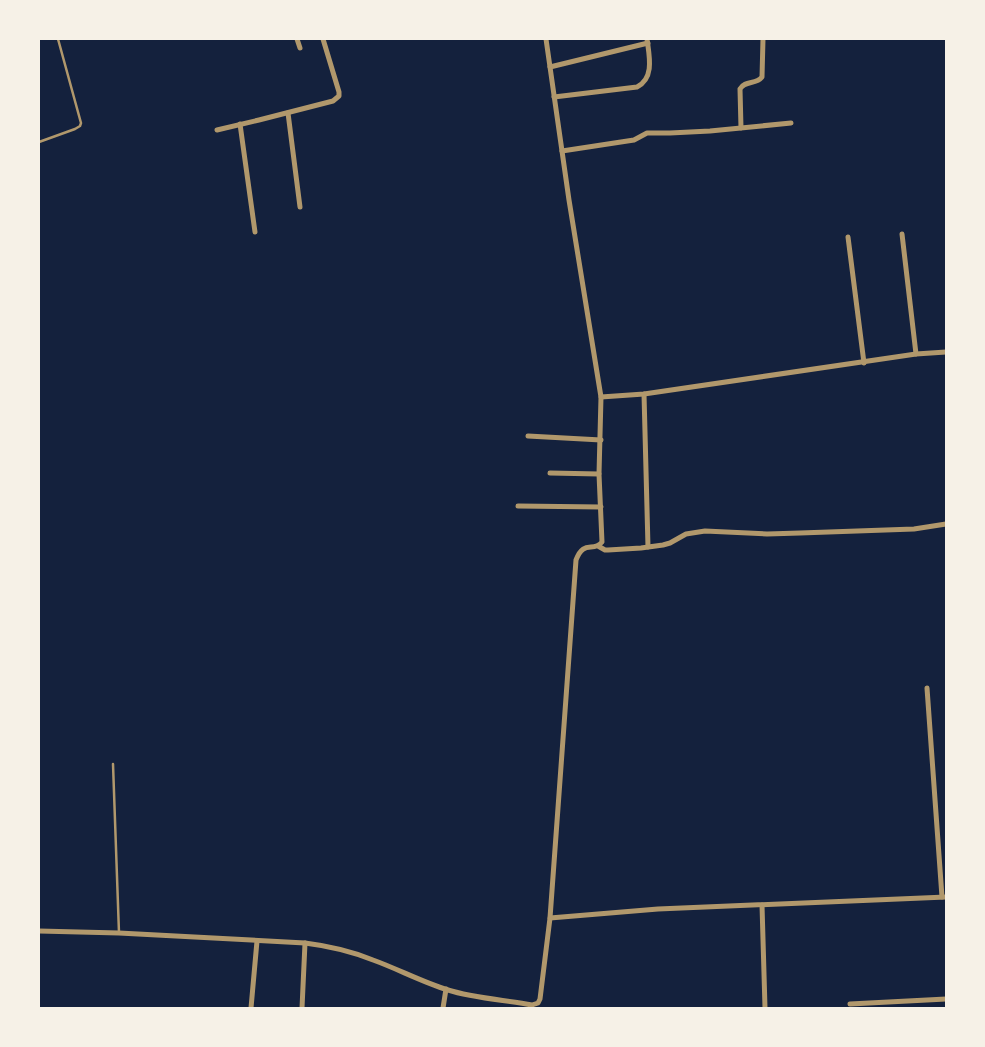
<svg xmlns="http://www.w3.org/2000/svg" width="985" height="1047" font-family="'Varela Round',sans-serif">
<style>
.lines{fill:none;stroke-linecap:round;stroke-linejoin:round}
.service{stroke:#b1986c;stroke-width:2.5}
.minor{stroke:#b1986c;stroke-width:5}
</style>
<rect width="100%" height="100%" fill="#14213d"/>
<g class="lines">
<g class="service">
<polyline points="39,142 75,129 80,126 81,123 58,39"/>
<polyline points="113,764 119,933"/>
</g>
<g class="minor">
<polyline points="297,39 300,48"/>
<polyline points="550,67 648,43"/>
<path d="M554 97 637 87C655 78 649 55 647 39"/>
<polyline points="288,113 300,207"/>
<polyline points="240,124 255,232"/>
<path d="M741 128 740 89C745 80 756 85 762 77L763 39"/>
<polyline points="217,130 259,120 333,101 339,96 339,92 323,39"/>
<polyline points="562,151 634,140 647,133 670,133 710,131 791,123"/>
<polyline points="902,234 916,354"/>
<polyline points="848,237 864,363"/>
<polyline points="644,394 648,547"/>
<polyline points="601,397 644,394 916,354 946,352"/>
<polyline points="528,436 601,440"/>
<polyline points="550,473 599,474"/>
<polyline points="518,506 601,507"/>
<polyline points="598,546 605,550 608,550 641,548 663,545 670,543 686,534 705,531 767,534 800,533 914,529 946,524"/>
<polyline points="927,688 942,897"/>
<polyline points="762,905 765,1008"/>
<polyline points="550,918 658,909 946,897"/>
<path d="M39 931 119 933 305 943C329 946 351 951 373 960 398 969 422 982 448 990 473 998 505 1000 532 1005L538 1003 540 999 550 918 576 560C584 539 593 553 602 542L599 474 601 397 569 200 546 39"/>
<polyline points="850,1004 946,999"/>
<polyline points="251,1008 257,941"/>
<polyline points="302,1008 305,943"/>
<polyline points="443,1008 446,989"/>
</g>
</g>
<rect width="985" height="1047" fill="none" stroke="#f6f1e7" stroke-width="80"/>
</svg>
